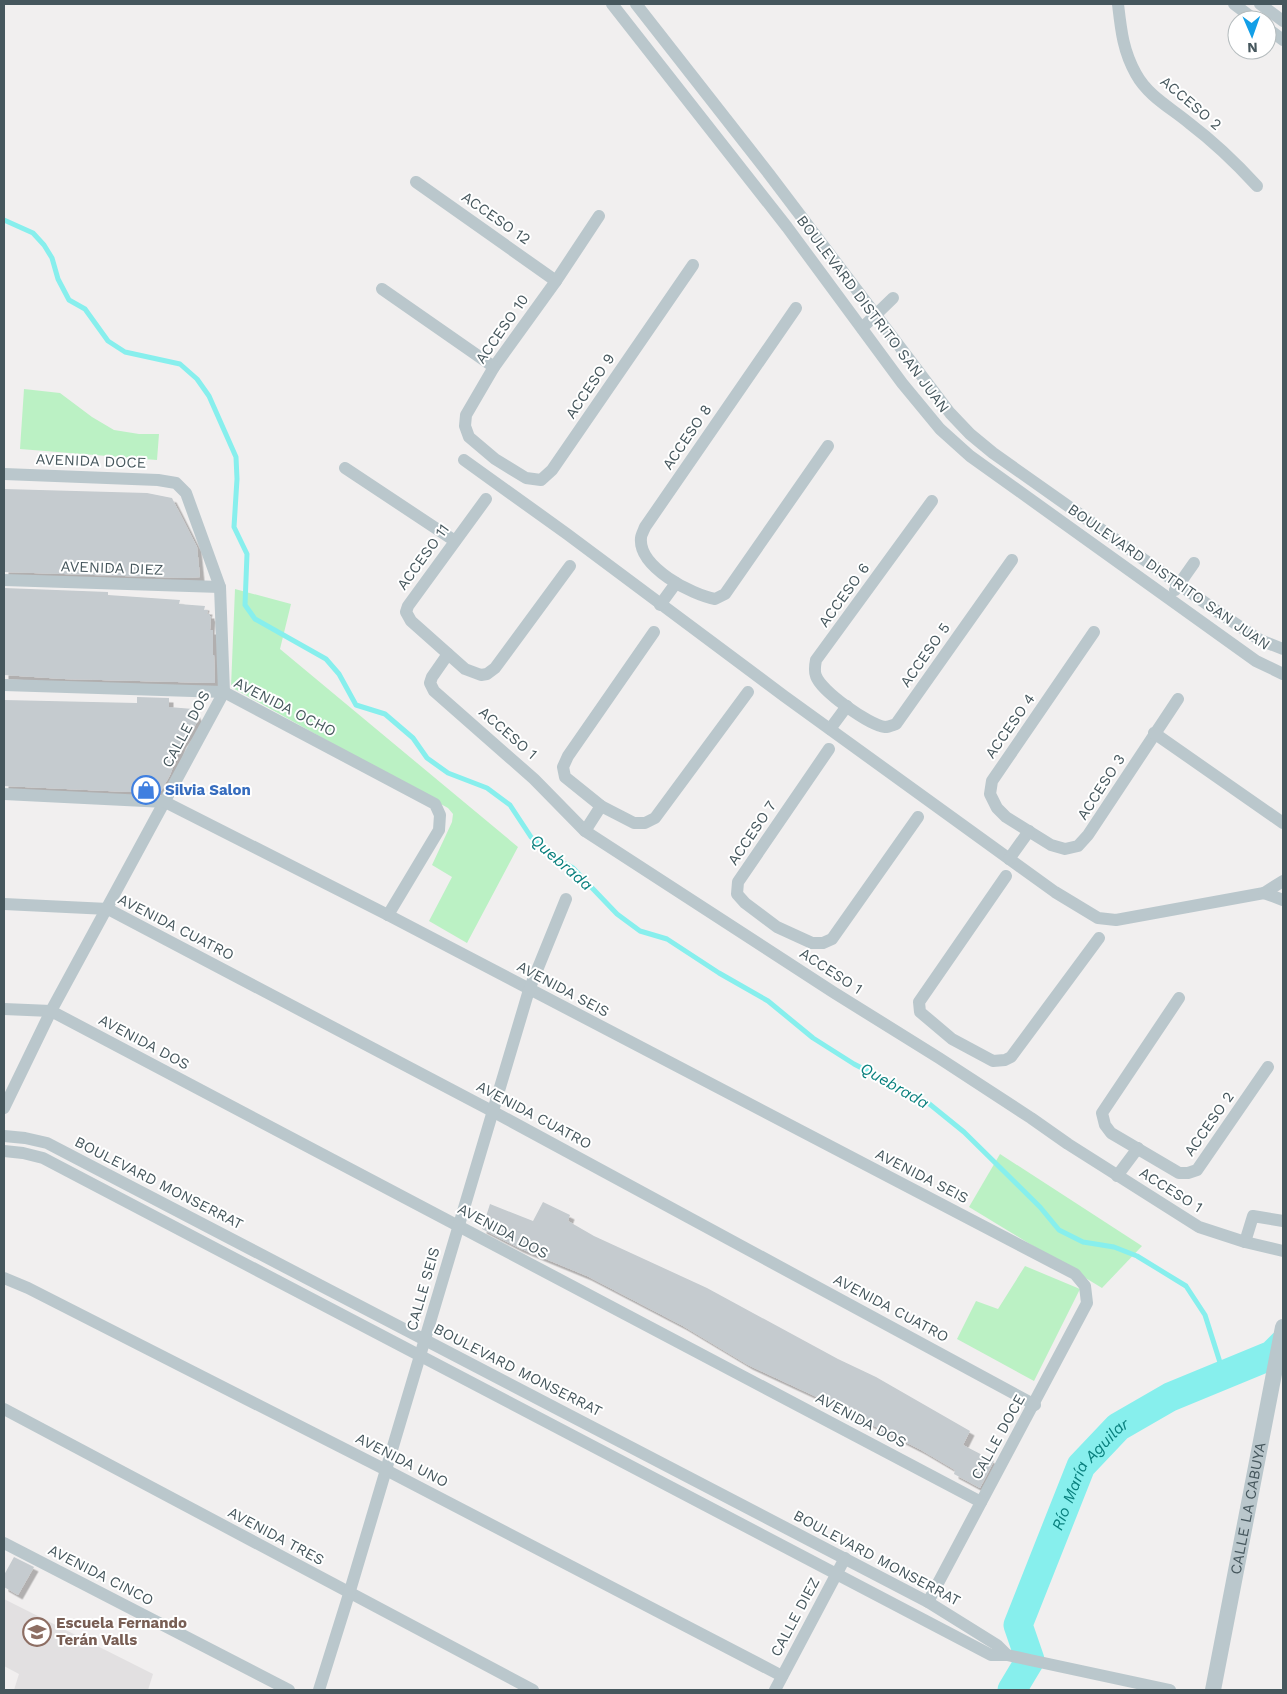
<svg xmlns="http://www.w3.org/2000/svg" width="1287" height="1694" font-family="'Work Sans',sans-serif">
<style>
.education{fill:#e2e0e1}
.green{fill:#bbf1c4}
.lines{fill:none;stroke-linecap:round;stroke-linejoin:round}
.stream{stroke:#87efed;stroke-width:5}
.river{stroke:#87efed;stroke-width:29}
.building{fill:#c5cbcf;filter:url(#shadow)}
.minor{stroke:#bac7cc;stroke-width:12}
.tertiary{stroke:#bac7cc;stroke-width:16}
.labels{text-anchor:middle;stroke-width:4;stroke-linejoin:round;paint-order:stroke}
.street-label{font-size:15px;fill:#46575d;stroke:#fff}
.shop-label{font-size:15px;font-weight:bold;fill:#366cbe;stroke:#fff;text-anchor:start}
.education-label{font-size:15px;font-weight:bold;fill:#785e54;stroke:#fff;text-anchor:start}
.water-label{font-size:16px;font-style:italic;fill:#0a807e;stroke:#fff}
</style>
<defs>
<filter id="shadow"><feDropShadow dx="4.5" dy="4.5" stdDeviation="0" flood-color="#0004"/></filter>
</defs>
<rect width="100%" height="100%" fill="#f1efef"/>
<polygon class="education" points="4,1599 153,1674 148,1690 14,1690 19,1674 4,1666"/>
<g class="green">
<polygon points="24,389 60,393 92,417 114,430 139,434 159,434 157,460 20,449"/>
<polygon points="235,589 291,604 280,649 518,847 467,943 429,921 452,877 432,865 452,822 453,814 448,808 231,687"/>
<polygon points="1000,1154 1142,1246 1102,1288 969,1207"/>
<polygon points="1025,1266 1080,1289 1034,1381 957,1339 976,1301 998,1309"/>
</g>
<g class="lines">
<polyline class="stream" points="4,220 33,233 44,245 52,258 58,279 69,300 85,309 108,341 125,352 180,364 197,379 209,396 236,457 237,479 234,527 247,554 245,605 255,619 326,659 339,674 356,705 385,714 413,738 427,758 448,773 487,788 510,805 531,837 551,856 573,868 617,914 640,931 667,939 719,973 768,1001 813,1038 854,1064 927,1102 964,1132 1040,1207 1059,1230 1083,1242 1114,1247 1137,1256 1186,1286 1205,1315 1224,1375"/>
<path class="river" id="s1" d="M1012 1690 1030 1660 1018 1625 1081 1466 1118 1427 1170 1397 1272 1355 1283 1344"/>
</g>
<g class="building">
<polygon points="4,489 147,493 172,498 197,547 200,577 185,578 4,572"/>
<polygon points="4,588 108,592 108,595 180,600 179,604 205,606 204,610 208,610 207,614 210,614 210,616 211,617 210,630 213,630 213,655 214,655 215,683 64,679 4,675"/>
<polygon points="137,697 169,698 169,707 193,709 199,720 182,743 170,775 161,791 129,792 4,786 4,700 137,703"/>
<polygon points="543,1202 570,1215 568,1221 594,1236 707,1288 838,1359 876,1377 970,1431 963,1445 994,1461 980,1488 954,1474 955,1470 921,1450 821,1399 748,1365 683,1326 587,1276 519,1248 482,1229 490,1204 533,1221"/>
<polygon points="14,1557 34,1567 18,1595 4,1587 4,1575"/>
</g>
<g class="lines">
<g class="minor">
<polyline points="612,4 787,227 902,383 940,429 970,456 1256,661 1283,674"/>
<polyline points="636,4 769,174 950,413 970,434 993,453 1221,614 1260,640 1283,649"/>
<path d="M1118 4C1121 30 1123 51 1136 74 1148 96 1171 108 1189 123 1214 142 1236 163 1257 186"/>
<polyline points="1234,4 1255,20"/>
<polyline points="1260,4 1283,21"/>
<polyline points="1267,28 1283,40"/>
<polyline points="416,182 556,281"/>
<polyline points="599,216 556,281 494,367 466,415 465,426 469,437 495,459 526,478 541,480 552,470 693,265"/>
<polyline points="382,289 494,367"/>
<path d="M796 308 645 527C644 530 641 535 641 538 638 567 692 595 715 599L725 594 828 446"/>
<polyline points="862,328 893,298"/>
<polyline points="464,460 567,534 784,696 1055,892 1098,918 1116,920 1264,893 1283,881"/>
<polyline points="345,468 455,541"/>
<polyline points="4,474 158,480 176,483 186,493 220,587 224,692 51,1011 4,1108"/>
<polyline points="486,499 408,606 406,612 411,621 465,669 481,675 487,674 495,668 570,566"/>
<path d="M932 501 816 660C815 665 814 671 816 676 821 691 869 725 885 727 889 727 893 725 896 724L1012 560"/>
<polyline points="4,580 220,587"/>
<polyline points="1175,590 1194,563"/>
<polyline points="660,605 676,583"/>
<polyline points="654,632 568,756 563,767 565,777 601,806 634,823 645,823 655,818 748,692"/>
<polyline points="1094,632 992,781 990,794 997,808 1006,817 1051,845 1065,849 1078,846 1088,835 1178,699"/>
<polyline points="448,654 432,677 430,683 434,691 534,779 585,831 833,992 939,1058 1031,1118 1068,1144 1199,1227 1245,1242 1283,1251"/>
<polyline points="4,685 224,692 435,804 440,815 439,830 388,915"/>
<polyline points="830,729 847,706"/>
<polyline points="1154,733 1283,823"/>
<polyline points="829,749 738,882 737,894 745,903 777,927 812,943 823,943 832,939 918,817"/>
<polyline points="4,794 165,802 388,915 1075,1274 1085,1286 1087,1303 928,1602"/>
<polyline points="585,831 601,806"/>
<polyline points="1009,859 1029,831"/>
<polyline points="1006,876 919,1002 920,1012 952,1039 993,1061 1005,1060 1011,1057 1099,938"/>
<polyline points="1264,893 1283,900"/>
<polyline points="4,904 108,909 492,1111 1035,1405"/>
<polyline points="1179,998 1102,1113 1105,1125 1111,1133 1179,1173 1188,1173 1197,1170 1268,1067"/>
<polyline points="4,1009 51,1011 981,1502"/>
<polyline points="4,1136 25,1138 47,1143 928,1602 997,1645 1007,1655"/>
<polyline points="4,1151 23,1153 43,1158 991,1655 1007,1655 1030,1660 1170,1690"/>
<polyline points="1117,1176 1138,1148"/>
<polyline points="1245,1242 1253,1216 1283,1221"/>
<polyline points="4,1278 28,1288 386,1470 782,1676"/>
<polyline points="4,1409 533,1690"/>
<polyline points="4,1543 289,1690"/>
<polyline points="319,1690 349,1594 529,990 566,899"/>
<polyline points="775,1690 845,1558"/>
</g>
<path class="tertiary" id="s2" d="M1213 1690 1283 1327"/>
</g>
<defs>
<symbol id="shop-ring" viewBox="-11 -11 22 22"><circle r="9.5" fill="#fff" stroke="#3f7fe0" stroke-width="1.5"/><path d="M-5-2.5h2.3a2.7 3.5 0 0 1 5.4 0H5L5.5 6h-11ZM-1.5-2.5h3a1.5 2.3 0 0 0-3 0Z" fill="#3f7fe0"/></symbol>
<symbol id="school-ring" viewBox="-11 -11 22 22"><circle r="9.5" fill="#fff" stroke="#8d6e63" stroke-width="1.5"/><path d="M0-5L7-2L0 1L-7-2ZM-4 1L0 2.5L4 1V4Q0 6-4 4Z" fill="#8d6e63"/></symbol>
</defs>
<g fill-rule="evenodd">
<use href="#shop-ring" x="130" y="774" width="32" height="32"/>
<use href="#school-ring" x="21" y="1616" width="32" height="32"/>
</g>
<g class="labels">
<g class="street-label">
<text transform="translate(1191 103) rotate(40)" y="5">ACCESO 2</text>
<text transform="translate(496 218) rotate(35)" y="5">ACCESO 12</text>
<text transform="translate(873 314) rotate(53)" y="5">BOULEVARD DISTRITO SAN JUAN</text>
<text transform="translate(502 329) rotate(-55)" y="5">ACCESO 10</text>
<text transform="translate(590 386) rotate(-56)" y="5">ACCESO 9</text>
<text transform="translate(687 437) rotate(-56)" y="5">ACCESO 8</text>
<text transform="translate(91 461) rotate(2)" y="5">AVENIDA DOCE</text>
<text transform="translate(423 557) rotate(-54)" y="5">ACCESO 11</text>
<text transform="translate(112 568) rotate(2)" y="5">AVENIDA DIEZ</text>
<text transform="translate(1169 577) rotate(35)" y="5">BOULEVARD DISTRITO SAN JUAN</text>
<text transform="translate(844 595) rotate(-54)" y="5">ACCESO 6</text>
<text transform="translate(925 655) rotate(-55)" y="5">ACCESO 5</text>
<text transform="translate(285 707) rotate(27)" y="5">AVENIDA OCHO</text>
<text transform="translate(1010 726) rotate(-55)" y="5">ACCESO 4</text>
<text transform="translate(186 729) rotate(-62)" y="5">CALLE DOS</text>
<text transform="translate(508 733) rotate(41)" y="5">ACCESO 1</text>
<text transform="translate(1101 787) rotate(-57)" y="5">ACCESO 3</text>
<text transform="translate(752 833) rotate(-56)" y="5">ACCESO 7</text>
<text transform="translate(176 927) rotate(27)" y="5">AVENIDA CUATRO</text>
<text transform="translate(831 971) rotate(33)" y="5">ACCESO 1</text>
<text transform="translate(563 989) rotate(28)" y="5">AVENIDA SEIS</text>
<text transform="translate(144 1042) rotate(28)" y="5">AVENIDA DOS</text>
<text transform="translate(534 1115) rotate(28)" y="5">AVENIDA CUATRO</text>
<text transform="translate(1209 1124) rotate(-55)" y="5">ACCESO 2</text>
<text transform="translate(922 1176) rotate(27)" y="5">AVENIDA SEIS</text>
<text transform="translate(159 1183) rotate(27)" y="5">BOULEVARD MONSERRAT</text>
<text transform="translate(1171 1190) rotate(32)" y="5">ACCESO 1</text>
<text transform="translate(503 1231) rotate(28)" y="5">AVENIDA DOS</text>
<text transform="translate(423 1289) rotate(-74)" y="5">CALLE SEIS</text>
<text transform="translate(891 1308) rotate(28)" y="5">AVENIDA CUATRO</text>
<text transform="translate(518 1370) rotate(27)" y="5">BOULEVARD MONSERRAT</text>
<text transform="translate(861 1420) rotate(28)" y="5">AVENIDA DOS</text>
<text transform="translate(998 1437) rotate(-61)" y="5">CALLE DOCE</text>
<text transform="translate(402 1460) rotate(27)" y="5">AVENIDA UNO</text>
<text dy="5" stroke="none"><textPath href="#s2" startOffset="185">CALLE LA CABUYA</textPath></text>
<text transform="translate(276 1536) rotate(28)" y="5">AVENIDA TRES</text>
<text transform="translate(877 1558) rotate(28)" y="5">BOULEVARD MONSERRAT</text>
<text transform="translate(101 1575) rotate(27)" y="5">AVENIDA CINCO</text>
<text transform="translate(795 1617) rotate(-62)" y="5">CALLE DIEZ</text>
</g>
<g class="shop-label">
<text x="165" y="795">Silvia Salon</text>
</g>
<g class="education-label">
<text x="56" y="1628">Escuela Fernando<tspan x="56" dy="17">Terán Valls</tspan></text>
</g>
<g class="water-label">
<text transform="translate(562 862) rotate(41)" y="6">Quebrada</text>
<text transform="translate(895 1085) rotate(30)" y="6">Quebrada</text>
<text dy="6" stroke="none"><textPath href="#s1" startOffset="241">Río María Aguilar</textPath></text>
</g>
</g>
<rect width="1287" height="1694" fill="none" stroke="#46575d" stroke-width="10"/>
<g transform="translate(1252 35) rotate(178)"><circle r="24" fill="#ffffff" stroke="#b5bcbe"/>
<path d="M0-4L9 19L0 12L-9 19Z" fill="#139fe7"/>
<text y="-8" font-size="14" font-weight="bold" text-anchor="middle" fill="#46575d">N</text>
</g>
</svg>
